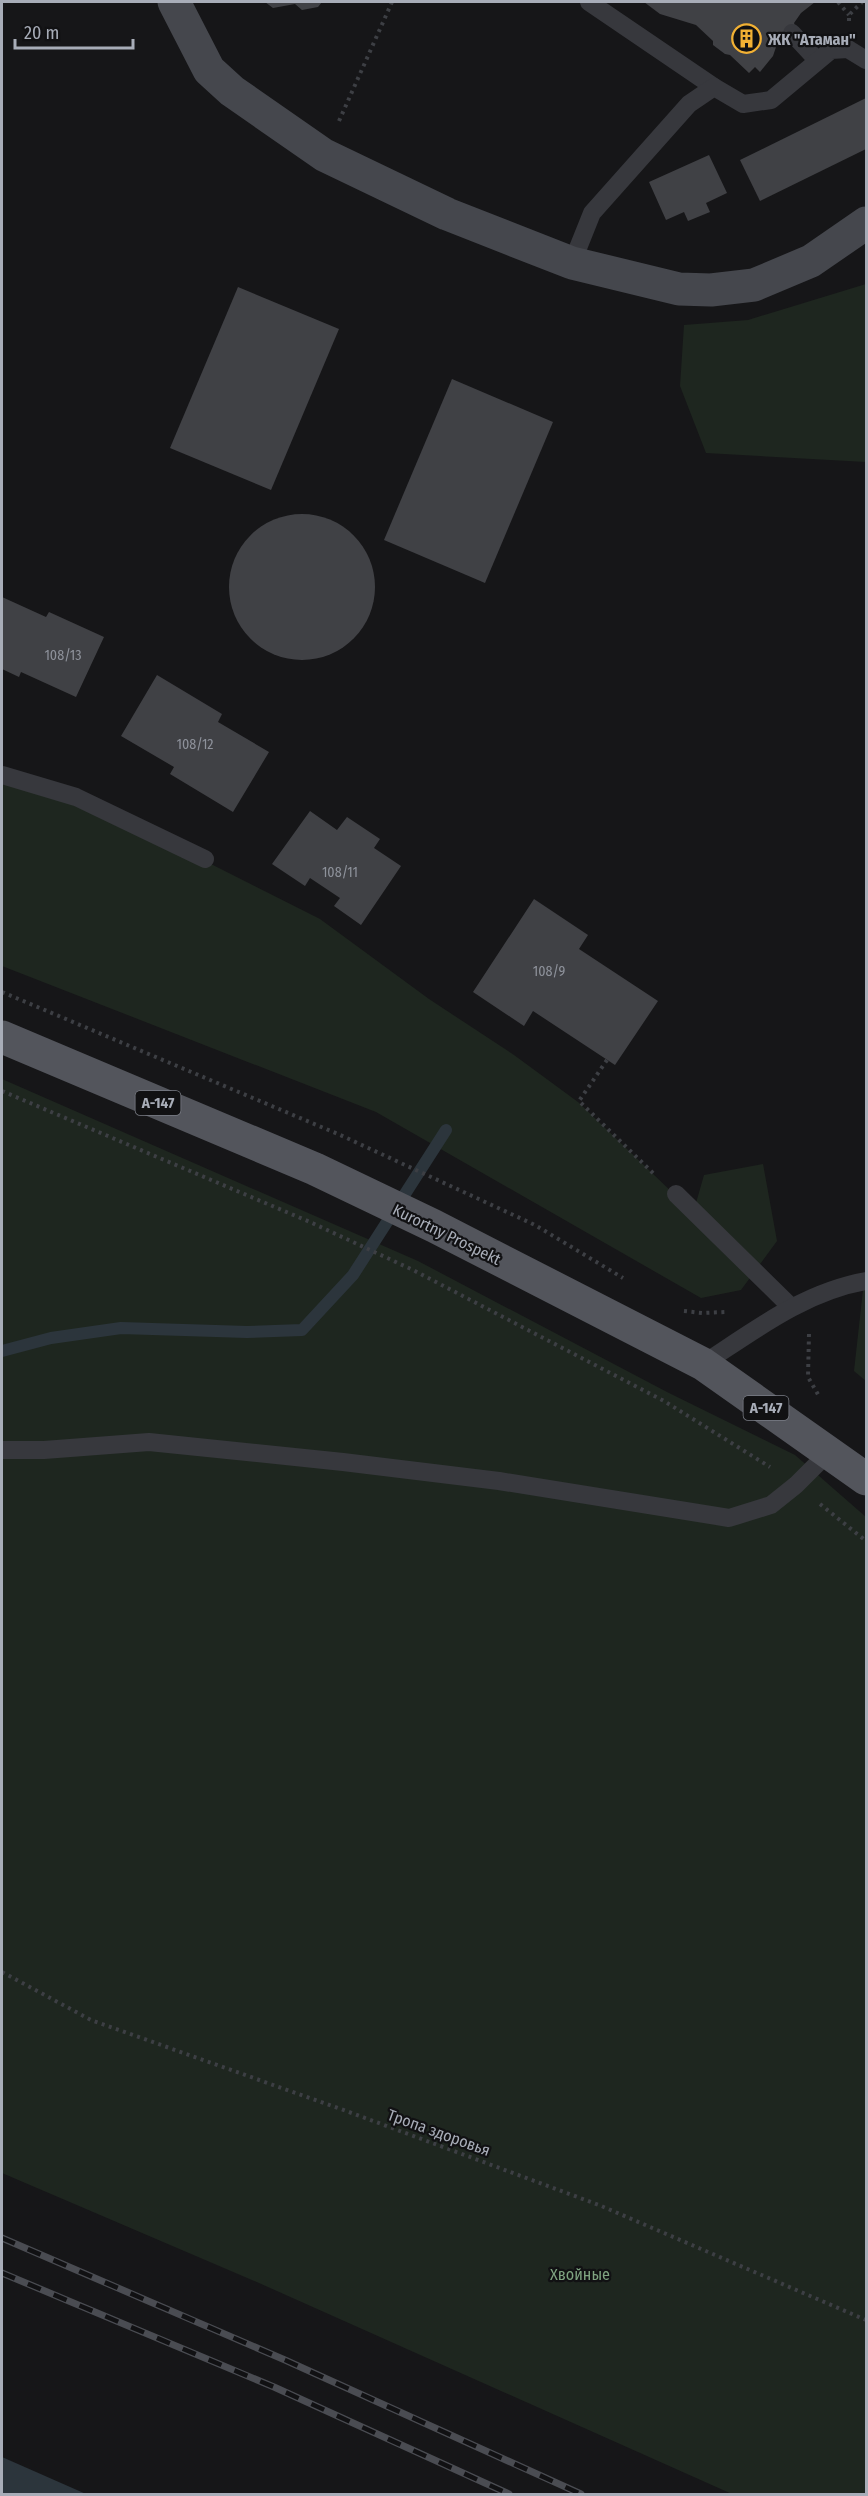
<svg xmlns="http://www.w3.org/2000/svg" width="868" height="2496" font-family="'Fira Sans Condensed',sans-serif">
<style>
.green{fill:#1e261f}
.water{fill:#2c353c}
.lines{fill:none;stroke-linecap:round;stroke-linejoin:round}
.stream{stroke:#2c353c;stroke-width:12}
.building{fill:#404145}
.path{stroke:#3d3f44;stroke-width:4;stroke-dasharray:3 4.5;stroke-linecap:butt}
.lane{stroke:#37383d;stroke-width:18}
.secondary{stroke:#45474d;stroke-width:33}
.primary{stroke:#53555c;stroke-width:33}
.rail-casing{stroke:#4a4c52;stroke-width:7}
.rail{stroke:#111113;stroke-width:4.5;stroke-dasharray:14;stroke-linecap:butt}
.labels{text-anchor:middle;stroke-width:4.5;stroke-linejoin:round;paint-order:stroke}
.number-label{font-size:14px;fill:#8e929b}
.shield{fill:#111113;stroke:#7b7e86;stroke-width:1.5}
.shield-label{font-size:15px;font-weight:bold;fill:#a8adb8}
.poi-label{font-size:16px;font-weight:bold;fill:#a8adb8;stroke:#111113;text-anchor:start}
.street-label{font-size:16px;fill:#a8adb8;stroke:#111113}
.park-label{font-size:16px;fill:#7fa381;stroke:#111113}
</style>
<rect width="100%" height="100%" fill="#161618"/>
<g class="green">
<polygon points="866,284 866,462 706,453 680,386 684,325 748,320"/>
<polygon points="2,775 205,861 320,919 429,999 514,1055 578,1102 676,1196 694,1210 704,1175 763,1164 777,1241 741,1290 701,1298 376,1112 2,966"/>
<polygon points="2,1079 418,1261 667,1392 795,1455 866,1517 866,2494 732,2494 259,2283 2,2173"/>
<polygon points="866,1263 866,1381 854,1371"/>
</g>
<polygon class="water" points="2,2457 86,2494 2,2494"/>
<g class="lines">
<polyline class="stream" points="2,1351 51,1338 121,1328 247,1332 302,1330 353,1275 446,1130"/>
</g>
<g class="building">
<polygon points="265,2 322,2 318,7 302,10 295,4 273,8"/>
<polygon points="644,2 815,2 801,13 794,23 796,28 784,36 776,47 773,56 760,72 755,67 749,73 730,55 725,54 713,45 713,41 696,25 660,14"/>
<polygon points="866,98 866,149 760,201 740,160"/>
<polygon points="709,155 727,193 706,203 710,212 688,221 684,212 666,220 649,182"/>
<polygon points="238,287 339,329 271,490 170,448"/>
<polygon points="452,379 553,422 485,583 384,540"/>
<circle cx="302" cy="587" r="73"/>
<polygon points="2,597 46,617 49,612 104,637 76,697 21,672 19,677 2,669"/>
<polygon points="157,675 222,714 218,722 269,752 233,812 170,774 174,767 121,736"/>
<polygon points="310,811 337,830 347,817 380,839 374,848 401,866 361,925 334,906 340,898 310,878 305,886 272,864"/>
<polygon points="534,899 588,935 579,949 658,1001 615,1065 533,1011 524,1026 473,992"/>
</g>
<g class="lines">
<g class="path">
<polyline points="838,2 849,15"/>
<polyline points="849,21 849,15 862,2"/>
<polyline points="339,121 392,2"/>
<polyline points="2,992 338,1134 535,1225 623,1278"/>
<polyline points="607,1060 579,1101 655,1175"/>
<polyline points="2,1091 310,1222 413,1270 664,1401 770,1467"/>
<polyline points="684,1311 702,1313 725,1312"/>
<polyline points="809,1334 808,1377 820,1398"/>
<polyline points="820,1504 866,1541"/>
<polyline points="2,1972 91,2020 349,2112 599,2205 866,2320"/>
</g>
<g class="lane">
<polyline points="589,2 714,87"/>
<polyline points="792,33 817,60"/>
<polyline points="572,263 592,213 689,104 714,87 743,104 771,100 831,50 848,49 866,60"/>
<polyline points="2,775 76,797 205,859"/>
<polyline points="676,1194 790,1306"/>
<path d="M703 1364C755 1330 804 1292 866 1281"/>
<polyline points="2,1450 44,1450 149,1442 343,1462 499,1481 729,1518 771,1505 796,1485 829,1452"/>
</g>
<polyline class="secondary" points="174,2 209,70 232,91 324,155 447,214 572,263 679,289 711,290 754,285 811,261 866,223"/>
<polyline class="primary" points="2,1037 315,1169 434,1226 703,1364 866,1479"/>
<defs>
<g id="rail">
<polyline points="2,2238 285,2360 581,2494"/>
<polyline points="2,2273 274,2387 509,2494"/>
</g>
</defs>
<use href="#rail" class="rail-casing"/>
<use href="#rail" class="rail"/>
</g>
<defs>
<symbol id="building-ring" viewBox="-11 -11 22 22"><circle r="9.5" fill="#111113" stroke="#f2b134" stroke-width="1.5"/><path d="M-4-6H4V6H1V3H-1V6H-4ZM-2.5-4.3h1.7v1.8h-1.7ZM.8-4.3h1.7v1.8H.8ZM-2.5-1h1.7V.8h-1.7ZM.8-1h1.7V.8H.8Z" fill="#f2b134"/></symbol>
</defs>
<g fill-rule="evenodd">
<use href="#building-ring" x="730" y="22" width="33" height="33"/>
</g>
<g class="labels">
<g class="number-label">
<text x="63" y="660">108/13</text>
<text x="195" y="749">108/12</text>
<text x="340" y="877">108/11</text>
<text x="549" y="976">108/9</text>
</g>
<g class="shield">
<rect x="135.5" y="1091" width="45" height="24" rx="4.5"/>
<rect x="743.5" y="1396" width="45" height="24" rx="4.5"/>
</g>
<g class="shield-label">
<text x="158" y="1108">А-147</text>
<text x="766" y="1413">А-147</text>
</g>
<g class="poi-label">
<text x="768" y="45">ЖК "Атаман"</text>
</g>
<g class="street-label">
<text transform="translate(447 1234) rotate(26)" y="6">Kurortny Prospekt</text>
<text transform="translate(439 2132) rotate(20)" y="6">Тропа здоровья</text>
</g>
<g class="park-label">
<text x="580" y="2280">Хвойные</text>
</g>
</g>
<rect width="868" height="2496" fill="none" stroke="#a8adb8" stroke-width="6"/>
<path d="M15 39v9h118v-9" fill="none" stroke="#a8adb8" stroke-width="3"/>
<text x="24" y="39" font-size="18" fill="#a8adb8" stroke="#111113" stroke-width="4.5" paint-order="stroke">20 m</text>
</svg>
